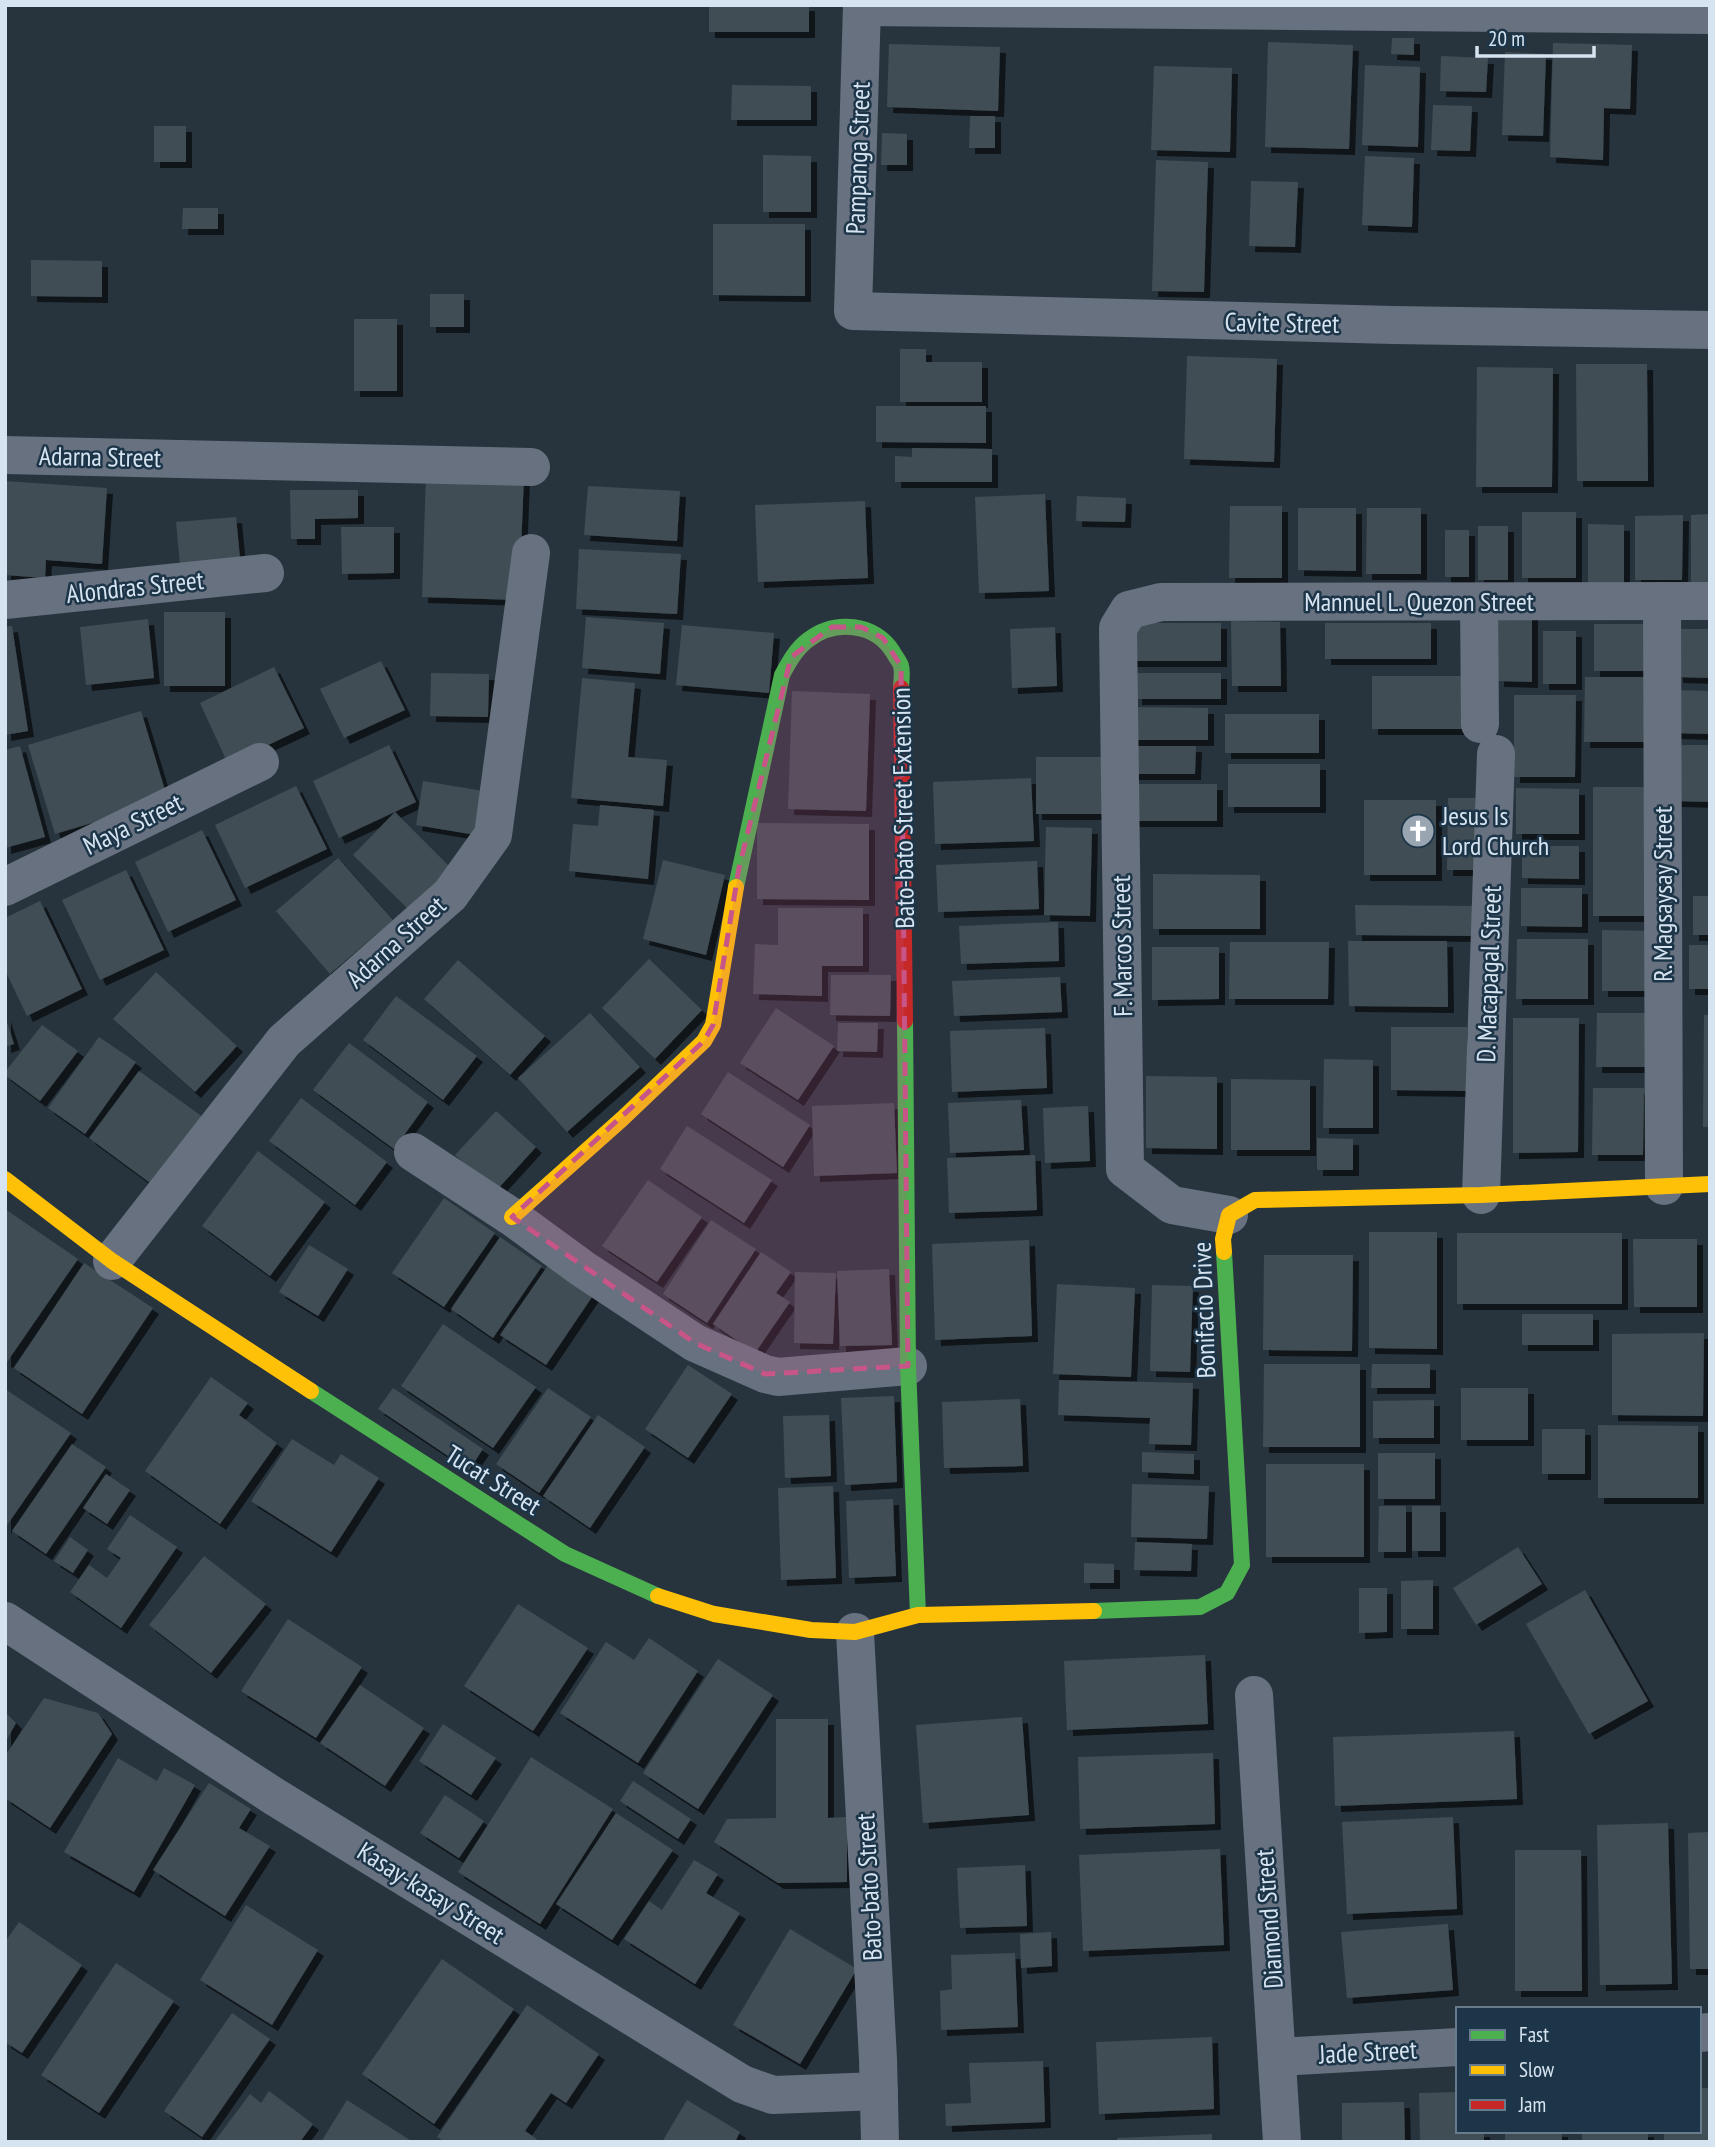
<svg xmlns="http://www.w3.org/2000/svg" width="1715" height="2147" font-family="'PT Sans Narrow',sans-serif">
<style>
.building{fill:#404d54;filter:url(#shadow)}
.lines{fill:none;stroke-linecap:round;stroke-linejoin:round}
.street{stroke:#68717f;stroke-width:38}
.fast{stroke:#4caf50;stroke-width:16}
.slow{stroke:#ffc107;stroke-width:16}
.jam{stroke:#c62828;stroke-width:16}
.marked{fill:#c85588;fill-opacity:0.2;stroke:#c85588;stroke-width:5;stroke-dasharray:14 9;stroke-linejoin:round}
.labels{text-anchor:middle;stroke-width:5;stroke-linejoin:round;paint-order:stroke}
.street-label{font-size:26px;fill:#d6e4f1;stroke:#1d3548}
.poi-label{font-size:26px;fill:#d6e4f1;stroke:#1d3548;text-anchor:start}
</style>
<defs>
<filter id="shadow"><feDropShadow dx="6" dy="6" stdDeviation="0" flood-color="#0009"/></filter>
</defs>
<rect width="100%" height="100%" fill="#27343e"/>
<g class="building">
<rect x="709" y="5" width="100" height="27"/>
<polygon points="1392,38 1414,38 1414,55 1391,54"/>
<polygon points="1268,42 1353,45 1349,149 1265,147"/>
<polygon points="1553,43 1632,45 1630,109 1604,108 1603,160 1550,157"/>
<polygon points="889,44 1000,47 998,111 887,107"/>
<polygon points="1505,52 1546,54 1543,136 1502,135"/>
<polygon points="1441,56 1488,58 1486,92 1440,91"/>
<polygon points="1365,65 1420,67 1418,147 1362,145"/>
<polygon points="1154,66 1232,68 1230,152 1151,150"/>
<polygon points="732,85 811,86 811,120 731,120"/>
<polygon points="1433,105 1472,106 1470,151 1431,150"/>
<polygon points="970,116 995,116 995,148 969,148"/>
<rect x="154" y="126" width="32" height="36"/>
<polygon points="882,133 907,134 907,165 881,165"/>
<polygon points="763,155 811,156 811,212 763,212"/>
<polygon points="1365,156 1414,158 1412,227 1362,225"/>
<polygon points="1156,160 1208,162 1204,292 1152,291"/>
<polygon points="1251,181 1298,182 1295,247 1249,246"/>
<polygon points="183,208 218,208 218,229 182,229"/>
<polygon points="713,224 805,224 805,296 713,295"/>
<polygon points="31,260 102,261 102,297 31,296"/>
<rect x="430" y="294" width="34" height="33"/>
<rect x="354" y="319" width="43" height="72"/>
<polygon points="900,349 926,349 926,362 982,362 982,402 900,402"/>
<polygon points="1187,356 1277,359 1274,462 1184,459"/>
<polygon points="1576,364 1647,364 1648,481 1577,481"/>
<polygon points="1477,367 1553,368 1552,487 1476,487"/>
<polygon points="876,406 986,406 986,443 876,442"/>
<polygon points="912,448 992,449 992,482 895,482 895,456 912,457"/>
<polygon points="426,473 524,476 519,600 422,597"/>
<polygon points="5,481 107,488 102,564 46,560 45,578 5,575"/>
<polygon points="588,486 680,491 677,541 584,535"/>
<polygon points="290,490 358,490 358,518 315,519 315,539 291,539"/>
<polygon points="1045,494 1049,591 979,593 975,497"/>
<polygon points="1077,496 1126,498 1125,522 1076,521"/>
<polygon points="865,501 868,578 758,582 755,505"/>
<polygon points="1230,506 1282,506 1282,578 1229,578"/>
<polygon points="1298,508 1356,508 1356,571 1298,570"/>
<polygon points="1367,508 1421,508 1421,574 1366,574"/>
<rect x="1522" y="512" width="54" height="66"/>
<polygon points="1710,514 1710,587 1691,587 1691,515"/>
<polygon points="1683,515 1682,580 1635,580 1635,516"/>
<polygon points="236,517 240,558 180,564 176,522"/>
<polygon points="1588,524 1624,525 1624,583 1588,583"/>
<rect x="1478" y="526" width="30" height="54"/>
<polygon points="341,527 394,527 394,573 342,574"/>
<rect x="1445" y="530" width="24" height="47"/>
<polygon points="579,549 681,554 677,614 576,609"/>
<rect x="164" y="612" width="61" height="74"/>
<polygon points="1498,612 1532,612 1532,682 1498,681"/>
<polygon points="586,617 664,623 660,674 582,668"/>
<polygon points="148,619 154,678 86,685 80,627"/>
<polygon points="1231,621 1280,622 1281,686 1232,686"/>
<rect x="1129" y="623" width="92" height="38"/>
<rect x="1325" y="623" width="106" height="36"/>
<rect x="1594" y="624" width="55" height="47"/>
<polygon points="682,625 774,633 769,693 676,685"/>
<polygon points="12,626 28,731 5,735 5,627"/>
<polygon points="1055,627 1057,686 1012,688 1010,629"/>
<polygon points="1677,629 1710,629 1710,678 1677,677"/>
<rect x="1543" y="631" width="33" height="53"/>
<polygon points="381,661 405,710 344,738 320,689"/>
<polygon points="274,667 304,728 228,764 200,703"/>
<polygon points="431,673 489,674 488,717 430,716"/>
<rect x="1136" y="673" width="85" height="26"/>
<polygon points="1372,676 1471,676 1470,729 1372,729"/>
<polygon points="1585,677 1653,677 1653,742 1584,742"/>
<polygon points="582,678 635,683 628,757 667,760 663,806 571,798"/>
<polygon points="1673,690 1710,691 1710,734 1673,733"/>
<polygon points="792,691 870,694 866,811 788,809"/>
<polygon points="1514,695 1576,695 1575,777 1514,777"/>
<polygon points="1132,707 1208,708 1208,740 1131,740"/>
<polygon points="141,711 168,800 55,834 28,745"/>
<rect x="1225" y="714" width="94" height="39"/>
<polygon points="389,745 416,802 339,838 313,781"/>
<polygon points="1676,745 1710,745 1710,802 1675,801"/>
<polygon points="20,746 45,837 5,848 5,750"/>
<polygon points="1133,746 1196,746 1195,774 1133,774"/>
<polygon points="1036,757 1103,757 1104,814 1036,814"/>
<rect x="1228" y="764" width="92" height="43"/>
<polygon points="1031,778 1034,841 935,844 933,782"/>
<polygon points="423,781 489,792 482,836 416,825"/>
<rect x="1133" y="784" width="84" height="37"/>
<polygon points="296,786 327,849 245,888 215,825"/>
<rect x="1593" y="787" width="59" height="129"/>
<polygon points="1516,788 1579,789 1579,834 1516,834"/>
<polygon points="1448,798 1482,798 1482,870 1447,870"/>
<rect x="1364" y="800" width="72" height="75"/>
<polygon points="600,805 654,810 648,879 569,871 573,824 598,826"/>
<polygon points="395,812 453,870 411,912 353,855"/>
<polygon points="757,823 869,824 869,900 757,899"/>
<polygon points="1046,827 1092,828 1090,916 1044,915"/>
<polygon points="202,830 236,900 168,932 135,862"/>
<polygon points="1522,846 1579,846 1579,879 1522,878"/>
<polygon points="338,858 393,920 330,974 276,911"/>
<polygon points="663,860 725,875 706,955 643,939"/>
<polygon points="1037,861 1039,909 938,912 936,865"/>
<polygon points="126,870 164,950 100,980 62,900"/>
<polygon points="1153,874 1260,875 1260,929 1153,929"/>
<polygon points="1521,888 1582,888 1582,927 1521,926"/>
<rect x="1693" y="896" width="17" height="39"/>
<polygon points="40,901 82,989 27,1016 5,970 5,918"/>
<polygon points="1355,905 1480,906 1479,936 1356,935"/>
<polygon points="778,908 863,908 863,966 822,966 822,996 753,994 755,944 778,945"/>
<polygon points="1058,922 1059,961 961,964 959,926"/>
<polygon points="1602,930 1650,931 1650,991 1602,991"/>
<polygon points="1517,939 1588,939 1588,999 1516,999"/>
<polygon points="1348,941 1447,941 1448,1007 1349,1006"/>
<polygon points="1230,942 1329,942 1328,999 1229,999"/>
<rect x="1689" y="945" width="21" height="44"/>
<polygon points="1152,947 1219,947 1219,999 1152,1000"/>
<polygon points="649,959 702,1010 655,1059 602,1008"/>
<polygon points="458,960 545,1036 510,1075 424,999"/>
<polygon points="156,972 237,1046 195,1092 113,1019"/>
<polygon points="831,975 891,975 890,1016 830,1015"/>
<polygon points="1060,977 1062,1012 954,1016 952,981"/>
<polygon points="396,996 477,1056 443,1100 363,1040"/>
<polygon points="776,1008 834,1046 798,1100 740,1063"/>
<polygon points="590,1013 640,1067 567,1132 518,1078"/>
<polygon points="1597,1013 1645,1013 1645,1067 1596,1067"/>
<polygon points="1704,1015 1710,1015 1710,1127 1703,1127"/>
<polygon points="5,1016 14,1044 5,1047"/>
<polygon points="1513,1018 1579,1018 1578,1152 1513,1153"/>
<polygon points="838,1023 878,1023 877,1052 837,1051"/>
<polygon points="42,1025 78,1051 40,1101 5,1075 5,1072"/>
<polygon points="1391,1027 1467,1027 1467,1091 1391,1090"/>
<polygon points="1045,1028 1047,1088 952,1092 950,1031"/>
<polygon points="99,1037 136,1062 85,1134 48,1108"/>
<polygon points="349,1043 428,1102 394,1149 313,1090"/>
<polygon points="1324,1059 1373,1060 1373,1128 1323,1128"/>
<polygon points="139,1071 207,1120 157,1188 89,1138"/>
<polygon points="728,1072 810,1125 783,1167 701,1114"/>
<polygon points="1146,1076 1217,1077 1217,1149 1146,1148"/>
<polygon points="1231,1079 1310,1080 1310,1150 1231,1150"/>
<polygon points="1593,1088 1644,1088 1643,1155 1592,1155"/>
<polygon points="301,1098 387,1162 355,1205 269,1141"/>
<polygon points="1021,1100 1024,1150 950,1153 948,1103"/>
<polygon points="894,1103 897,1173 814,1176 812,1106"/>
<polygon points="1088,1106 1090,1161 1045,1163 1043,1108"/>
<polygon points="496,1111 536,1147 495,1192 455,1155"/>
<polygon points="687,1126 772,1180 744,1223 660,1169"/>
<polygon points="1317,1138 1353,1139 1353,1170 1317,1170"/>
<polygon points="258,1151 325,1202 270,1276 202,1226"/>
<polygon points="1035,1155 1037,1210 949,1213 947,1158"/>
<polygon points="648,1180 702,1217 657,1282 602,1246"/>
<polygon points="444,1198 495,1233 444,1307 392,1273"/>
<polygon points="5,1209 78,1259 7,1362 5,1361"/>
<polygon points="711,1220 756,1249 707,1323 663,1294"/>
<polygon points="1369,1232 1437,1232 1437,1349 1369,1348"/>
<rect x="1457" y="1233" width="165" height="71"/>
<polygon points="500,1237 542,1266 493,1338 451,1309"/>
<polygon points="1633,1239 1697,1239 1697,1307 1634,1307"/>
<polygon points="1029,1240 1032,1336 935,1340 932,1244"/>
<polygon points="309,1245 348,1269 318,1316 279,1292"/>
<polygon points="761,1252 791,1272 776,1293 790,1302 755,1353 713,1324"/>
<polygon points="1264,1255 1353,1255 1352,1351 1263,1350"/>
<polygon points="84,1263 153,1308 82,1414 14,1368"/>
<polygon points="549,1264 594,1294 546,1365 500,1335"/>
<polygon points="889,1269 892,1345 840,1346 837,1271"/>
<polygon points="795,1272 836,1273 833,1344 794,1343"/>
<polygon points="1057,1284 1135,1288 1131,1377 1053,1374"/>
<polygon points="1152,1285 1193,1286 1190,1372 1150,1371"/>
<rect x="1522" y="1314" width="71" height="31"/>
<polygon points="443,1324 536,1387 493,1448 401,1386"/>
<polygon points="1704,1333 1703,1416 1612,1415 1612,1334"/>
<polygon points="1264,1364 1360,1364 1360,1447 1263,1447"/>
<polygon points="1372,1364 1430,1364 1430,1388 1371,1388"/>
<polygon points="688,1365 732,1394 688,1458 645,1429"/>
<polygon points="211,1377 248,1403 239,1415 277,1443 220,1524 145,1471"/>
<polygon points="1059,1380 1193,1383 1191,1445 1149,1444 1150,1418 1058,1415"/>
<polygon points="393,1388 483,1449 469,1470 378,1409"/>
<polygon points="548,1388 591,1417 539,1493 496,1464"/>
<rect x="1461" y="1388" width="67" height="52"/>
<polygon points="5,1389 71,1433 5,1528"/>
<polygon points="894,1396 897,1482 845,1485 841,1398"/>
<polygon points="1020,1399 1023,1466 944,1468 942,1402"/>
<polygon points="1434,1400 1434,1438 1373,1438 1373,1401"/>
<polygon points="598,1415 645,1447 590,1528 543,1496"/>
<polygon points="829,1415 831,1476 785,1478 783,1416"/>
<polygon points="1598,1425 1698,1426 1698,1498 1598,1498"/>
<rect x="1542" y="1429" width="43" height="45"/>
<polygon points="292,1439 334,1465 341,1454 379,1478 331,1552 251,1501"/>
<polygon points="72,1444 106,1467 46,1554 12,1531"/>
<polygon points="1142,1452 1194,1454 1194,1474 1142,1472"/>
<rect x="1378" y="1453" width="57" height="46"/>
<rect x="1266" y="1464" width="98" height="93"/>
<polygon points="106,1474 130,1490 107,1524 83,1508"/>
<polygon points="1132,1484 1209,1486 1207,1539 1131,1537"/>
<polygon points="833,1486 836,1578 781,1580 778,1488"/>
<polygon points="893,1499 896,1576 849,1578 846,1501"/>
<polygon points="1379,1506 1406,1506 1406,1552 1378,1552"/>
<rect x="1412" y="1506" width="28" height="45"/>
<polygon points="130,1515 177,1547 121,1628 70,1592 89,1565 107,1578 121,1558 107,1549"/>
<polygon points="70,1537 88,1550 73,1573 54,1561"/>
<polygon points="1135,1542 1192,1544 1191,1571 1134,1570"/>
<polygon points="1518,1547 1542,1584 1476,1625 1453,1588"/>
<polygon points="204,1556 266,1604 211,1673 149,1625"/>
<polygon points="1084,1563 1114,1564 1114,1583 1084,1583"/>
<polygon points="1433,1580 1433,1629 1401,1629 1401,1581"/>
<polygon points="1359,1588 1387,1588 1387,1632 1359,1633"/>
<polygon points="1585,1590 1648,1701 1589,1734 1526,1624"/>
<polygon points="518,1604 588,1648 533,1731 464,1686"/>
<polygon points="288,1619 362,1667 316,1738 241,1691"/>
<polygon points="649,1638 698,1671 638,1763 560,1713 606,1642 634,1660"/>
<polygon points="1205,1655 1208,1724 1067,1730 1064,1661"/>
<polygon points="718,1659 773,1695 698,1809 643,1773"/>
<polygon points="360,1685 424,1728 385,1786 320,1743"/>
<polygon points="44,1698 98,1713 112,1734 50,1828 5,1798 5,1756"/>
<polygon points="5,1712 16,1723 5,1743"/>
<polygon points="1022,1717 1029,1815 923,1823 916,1725"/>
<polygon points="776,1719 828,1719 828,1818 847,1817 847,1882 778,1883 714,1842 727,1819 776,1818"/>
<polygon points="443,1724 496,1758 471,1795 419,1761"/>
<polygon points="1514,1731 1517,1799 1335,1806 1333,1737"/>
<polygon points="1213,1753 1215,1824 1080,1829 1078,1757"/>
<polygon points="531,1757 613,1809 540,1924 458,1872"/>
<polygon points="118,1758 157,1781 164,1768 195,1785 134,1892 64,1852"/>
<polygon points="633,1781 691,1819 678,1839 620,1801"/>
<polygon points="209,1783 251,1809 239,1828 270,1846 225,1916 153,1870"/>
<polygon points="445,1795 484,1821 459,1858 420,1833"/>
<polygon points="616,1813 673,1850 612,1940 556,1904"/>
<polygon points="1453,1817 1457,1909 1347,1914 1342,1822"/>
<polygon points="1668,1823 1672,1984 1600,1985 1597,1825"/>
<polygon points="1710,1832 1710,1969 1690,1969 1688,1833"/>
<polygon points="1220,1849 1224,1945 1083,1951 1079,1855"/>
<polygon points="1515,1850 1581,1850 1582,1991 1515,1991"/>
<polygon points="694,1860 718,1874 706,1893 740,1913 695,1984 624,1939 649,1901 662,1910"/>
<polygon points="1025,1865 1027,1926 960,1928 957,1868"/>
<polygon points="246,1905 318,1950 272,2025 200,1980"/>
<polygon points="19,1922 82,1965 22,2053 5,2042 5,1942"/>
<polygon points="1448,1924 1453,1990 1347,1998 1341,1932"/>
<polygon points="790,1929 857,1969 800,2064 733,2025"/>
<polygon points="1051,1932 1052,1966 1021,1968 1020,1934"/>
<polygon points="1015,1953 1018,2027 941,2030 940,1991 952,1989 951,1955"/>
<polygon points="442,1959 514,2009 434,2124 362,2074"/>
<polygon points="116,1963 174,2001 99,2113 41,2075"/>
<polygon points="527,2005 599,2054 566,2103 551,2093 525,2131 537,2139 535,2142 445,2142 437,2137"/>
<polygon points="232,2013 270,2039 202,2137 164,2111"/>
<polygon points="1212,2037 1214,2109 1099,2114 1096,2042"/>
<polygon points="1043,2061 1045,2122 946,2126 945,2104 971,2103 969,2063"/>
<polygon points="1699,2088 1710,2088 1710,2142 1664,2142 1664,2131 1699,2131"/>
<polygon points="269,2091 313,2124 300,2142 214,2142 250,2094 261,2103"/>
<polygon points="1458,2092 1458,2131 1484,2131 1484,2142 1420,2142 1419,2093"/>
<polygon points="347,2100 413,2142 321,2142"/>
<polygon points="687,2100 740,2132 735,2142 662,2142"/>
<polygon points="1404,2102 1405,2142 1342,2142 1342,2103"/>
<rect x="1505" y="2131" width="57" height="11"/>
<rect x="1582" y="2131" width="66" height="11"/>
<polygon points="1212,2134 1212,2142 1117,2142 1117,2138"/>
</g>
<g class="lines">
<g class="street">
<polyline points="862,5 853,311 1393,325 1710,330"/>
<polyline points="862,7 1710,15"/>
<polyline points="5,455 531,467"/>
<polyline points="5,600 265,573"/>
<polyline points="1662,601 1664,1186"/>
<polyline points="1479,602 1480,724"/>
<polyline points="5,887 260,762"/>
<polyline points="413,1152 512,1217 583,1269 695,1343 765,1374 778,1377 908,1366"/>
<polyline points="1481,1195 1496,754"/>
<polyline points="1229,1215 1172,1205 1125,1169 1118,628 1129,610 1161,602 1710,601"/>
<polyline points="112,1261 284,1041 450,895 493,835 531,553"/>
<polyline points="5,1621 275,1797 742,2084 773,2095 879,2091"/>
<polyline points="855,1632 878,2059 880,2142"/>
<polyline points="1254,1695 1282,2142"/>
<polyline points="1699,2033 1710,2032"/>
<polyline points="1278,2057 1458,2047"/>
</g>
<g class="fast">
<path d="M736 887 782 675C789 662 796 649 808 640 835 619 875 623 893 652 895 656 900 662 901 666 903 673 901 682 901 688"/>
<polyline points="905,1021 908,1366 918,1615"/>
<polyline points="311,1391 565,1554 658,1596"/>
<polyline points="1094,1611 1200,1607 1227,1593 1242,1565 1224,1252"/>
</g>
<g class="slow">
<polyline points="5,1179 112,1261 311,1391"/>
<polyline points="512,1217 622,1119 704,1041 713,1025 736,887"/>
<polyline points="1224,1252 1223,1239 1229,1215 1255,1200 1481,1195 1710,1184"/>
<polyline points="658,1596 714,1614 811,1630 855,1632 918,1615 1094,1611"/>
</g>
<polyline class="jam" points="901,688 905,1021"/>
</g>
<path class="marked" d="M832 627H861L883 638 901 666 908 1366 765 1374 695 1343 512 1217 704 1041 713 1025 739 868 791 657Z"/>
<defs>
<symbol id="church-disc" viewBox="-11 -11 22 22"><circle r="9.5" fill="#99a6b2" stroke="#1d3548"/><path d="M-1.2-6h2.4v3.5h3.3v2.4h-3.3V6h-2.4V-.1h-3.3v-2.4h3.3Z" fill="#fff"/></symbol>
</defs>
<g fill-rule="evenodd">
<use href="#church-disc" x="1399" y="812" width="38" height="38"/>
</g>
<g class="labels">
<g class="street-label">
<text transform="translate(858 158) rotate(-88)" y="9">Pampanga Street</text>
<text transform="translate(1282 323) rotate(1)" y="9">Cavite Street</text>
<text transform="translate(100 457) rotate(1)" y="9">Adarna Street</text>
<text transform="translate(135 587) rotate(-6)" y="9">Alondras Street</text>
<text x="1419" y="611">Mannuel L. Quezon Street</text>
<text transform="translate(903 808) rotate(-91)" y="9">Bato-bato Street Extension</text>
<text transform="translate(133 824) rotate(-26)" y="9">Maya Street</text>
<text transform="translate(1663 894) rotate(-90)" y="9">R. Magsaysay Street</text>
<text transform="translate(396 942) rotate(-42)" y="9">Adarna Street</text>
<text transform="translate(1122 946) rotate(-91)" y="9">F. Marcos Street</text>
<text transform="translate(1489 974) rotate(-88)" y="9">D. Macapagal Street</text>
<text transform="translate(1204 1310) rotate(-92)" y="9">Bonifacio Drive</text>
<text transform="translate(493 1480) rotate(32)" y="9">Tucat Street</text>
<text transform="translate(869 1887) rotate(-93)" y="9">Bato-bato Street</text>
<text transform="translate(431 1893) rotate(32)" y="9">Kasay-kasay Street</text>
<text transform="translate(1269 1919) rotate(-94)" y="9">Diamond Street</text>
<text transform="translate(1368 2052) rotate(-3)" y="9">Jade Street</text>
</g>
<g class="poi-label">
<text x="1442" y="825">Jesus Is<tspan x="1442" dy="30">Lord Church</tspan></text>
</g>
</g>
<rect width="1715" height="2147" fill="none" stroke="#d6e4f1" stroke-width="14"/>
<rect x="1456" y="2007" width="245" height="126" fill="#1d3548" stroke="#677b8c" stroke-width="2"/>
<rect x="1470" y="2030" width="35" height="10" fill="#4caf50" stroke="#677b8c" stroke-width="2"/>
<text x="1519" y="2042" font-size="21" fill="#d6e4f1">Fast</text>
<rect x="1470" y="2065" width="35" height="10" fill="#ffc107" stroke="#677b8c" stroke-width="2"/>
<text x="1519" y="2077" font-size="21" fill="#d6e4f1">Slow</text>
<rect x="1470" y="2100" width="35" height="10" fill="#c62828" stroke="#677b8c" stroke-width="2"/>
<text x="1519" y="2112" font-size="21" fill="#d6e4f1">Jam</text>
<path d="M1477 46v10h117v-10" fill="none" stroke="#d6e4f1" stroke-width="3.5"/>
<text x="1488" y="46" font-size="21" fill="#d6e4f1" stroke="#1d3548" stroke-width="5" paint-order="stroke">20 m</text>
</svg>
